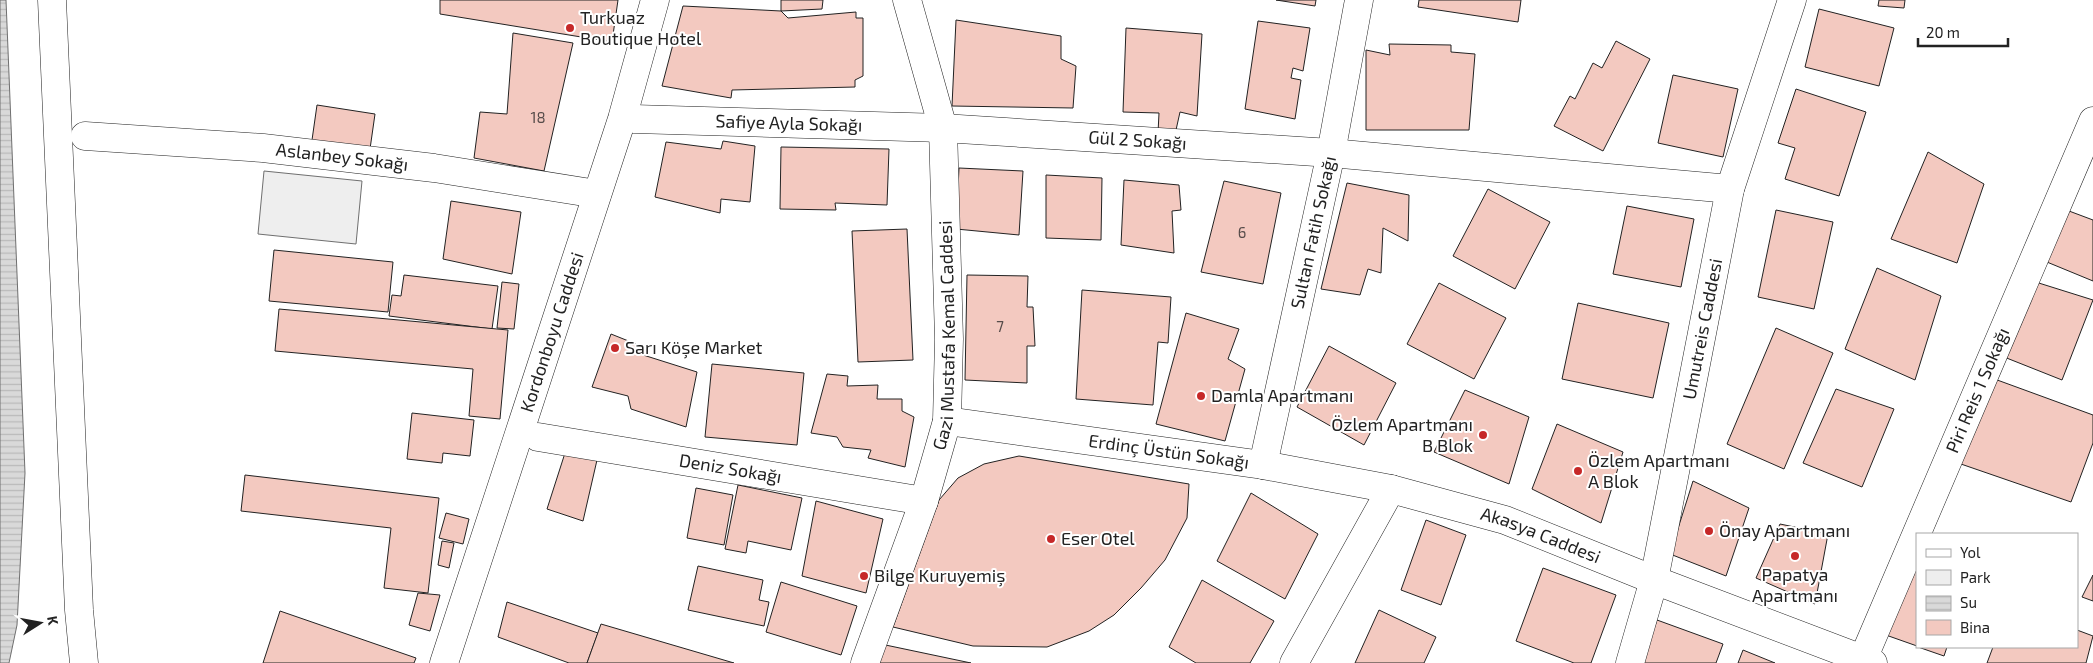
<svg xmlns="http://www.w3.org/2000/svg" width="2093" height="663" font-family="'Exo 2',sans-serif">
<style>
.green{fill:#eee;stroke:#6f6f6f}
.water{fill:url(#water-rules);stroke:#6f6f6f}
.building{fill:#f3c9c0;stroke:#222}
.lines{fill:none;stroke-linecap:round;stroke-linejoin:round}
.minor-casing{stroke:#222;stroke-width:29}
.major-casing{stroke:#222;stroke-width:29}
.minor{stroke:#fff;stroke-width:28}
.major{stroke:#fff;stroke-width:28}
.poi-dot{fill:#c62828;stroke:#fff;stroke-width:2}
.labels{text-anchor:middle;stroke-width:4;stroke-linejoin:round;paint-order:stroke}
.number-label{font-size:15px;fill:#564c4a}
.poi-label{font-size:18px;fill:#222;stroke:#fff;text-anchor:start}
.street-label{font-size:18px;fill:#222;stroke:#fff}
</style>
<defs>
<pattern id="water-rules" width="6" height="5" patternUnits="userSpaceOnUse" patternTransform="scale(1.25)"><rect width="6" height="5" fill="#d9d9d9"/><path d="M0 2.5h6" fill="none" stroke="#bababa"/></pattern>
</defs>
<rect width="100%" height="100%" fill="#fff"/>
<polygon class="green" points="264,171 362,181 356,244 258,234"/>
<polygon class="water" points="0,0 6,0 25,473 17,625 9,663 0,663"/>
<g class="building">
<polygon points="440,0 618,0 612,42 440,14"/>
<polygon points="781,0 823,0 822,9 781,11"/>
<polygon points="1276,0 1316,0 1315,6"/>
<polygon points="1419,0 1521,0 1518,22 1418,7"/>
<polygon points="1879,0 1905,0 1904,8 1878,6"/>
<polygon points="683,6 781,11 788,18 856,12 856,18 863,18 863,76 855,80 855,87 732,90 731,98 662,86"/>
<polygon points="1819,9 1894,28 1879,86 1805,67"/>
<polygon points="956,20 1061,36 1061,59 1076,66 1073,108 952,106"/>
<polygon points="1258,21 1310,28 1303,71 1293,68 1291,78 1301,80 1295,119 1245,109"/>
<polygon points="1126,28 1202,34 1197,116 1180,112 1176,130 1158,133 1159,113 1123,112"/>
<polygon points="513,33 573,43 544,171 474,158 480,112 507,114"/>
<polygon points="1616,41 1650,59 1603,151 1554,126 1570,96 1575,99 1593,63 1602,68"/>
<polygon points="1389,44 1451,45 1451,52 1475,54 1469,130 1366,130 1366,50 1390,55"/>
<polygon points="1673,75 1738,89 1723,157 1658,143"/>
<polygon points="1796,89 1866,112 1839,196 1785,179 1795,148 1778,143"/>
<polygon points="317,105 375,114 369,156 311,147"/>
<polygon points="723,141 755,146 750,202 721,199 720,213 655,197 666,142 721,149"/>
<polygon points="781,147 889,149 887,205 835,203 836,210 780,209"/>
<polygon points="1928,152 1984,184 1957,263 1891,239"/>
<polygon points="959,168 1023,171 1019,235 956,229"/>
<polygon points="1046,175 1102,178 1101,240 1046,238"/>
<polygon points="1124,180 1179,185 1181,210 1172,211 1174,253 1121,245"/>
<polygon points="1224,181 1281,193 1263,284 1201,272"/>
<polygon points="1347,183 1409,195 1408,241 1383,228 1381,273 1368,269 1360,295 1321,289"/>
<polygon points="1488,189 1550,222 1515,289 1453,256"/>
<polygon points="451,201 521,212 512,274 443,259"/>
<polygon points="1627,206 1694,219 1681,287 1613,274"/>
<polygon points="2061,208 2093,220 2093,281 2042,260"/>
<polygon points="1776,210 1833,222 1814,309 1758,297"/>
<polygon points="907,229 913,360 858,362 852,231"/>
<polygon points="274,250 393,262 388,312 269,301"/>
<polygon points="1877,268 1941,296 1915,380 1845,349"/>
<polygon points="404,275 498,286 492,329 389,316 392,295 401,296"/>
<polygon points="967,275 1028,276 1027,307 1033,307 1035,346 1027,346 1027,383 965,380"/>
<polygon points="2026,279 2093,300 2062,380 1999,355"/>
<polygon points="502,282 519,284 514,329 497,328"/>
<polygon points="1439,283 1506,318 1474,379 1407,344"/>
<polygon points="1082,290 1171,297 1168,343 1158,342 1153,405 1076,399"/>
<polygon points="1578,303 1669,323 1653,398 1562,379"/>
<polygon points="279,309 508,330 500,419 469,416 473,369 275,351"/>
<polygon points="1186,313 1239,329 1228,359 1245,369 1225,441 1156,424"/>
<polygon points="1776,328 1833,353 1784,469 1727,444"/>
<polygon points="611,334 636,344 640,354 697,372 686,427 631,409 628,396 592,387"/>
<polygon points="1329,346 1396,383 1364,445 1297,407"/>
<polygon points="712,364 804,373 797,445 705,437"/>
<polygon points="827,374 848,376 847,386 878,385 877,399 902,399 902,411 914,417 905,467 868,458 871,450 843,447 837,437 811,433"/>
<polygon points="1989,377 2093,415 2093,443 2071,502 1958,463"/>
<polygon points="1836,389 1894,409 1862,487 1803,463"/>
<polygon points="1465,390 1529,417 1509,484 1434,452"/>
<polygon points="412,413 474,420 470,456 443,453 442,463 407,459"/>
<polygon points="1557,424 1623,452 1601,523 1532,489"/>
<polygon points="565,453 597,460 583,521 547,509"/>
<polygon points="1019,456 1189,484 1187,518 1165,560 1141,588 1114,615 1089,631 1047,647 973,646 893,627 939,500 958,478 984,464"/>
<polygon points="245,475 439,498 428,593 384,588 391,528 241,511"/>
<polygon points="1693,481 1749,508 1726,576 1670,554"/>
<polygon points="738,485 802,498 791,550 748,541 746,553 725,549"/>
<polygon points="696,488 733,495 724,545 687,538"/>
<polygon points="1251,493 1318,534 1285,599 1217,561"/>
<polygon points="816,501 883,519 866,593 802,576"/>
<polygon points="446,513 469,519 463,544 439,538"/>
<polygon points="1426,520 1466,535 1441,605 1401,590"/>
<polygon points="1780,524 1828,534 1815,604 1756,578"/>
<polygon points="442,541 454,543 449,568 438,565"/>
<polygon points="1917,559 1917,646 1883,634"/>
<polygon points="698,566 763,580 759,600 769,602 764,626 688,610"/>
<polygon points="1543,568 1616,595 1591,663 1574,663 1516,641"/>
<polygon points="2093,575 2093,601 2082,597"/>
<polygon points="1202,580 1274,621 1250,663 1196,663 1169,647"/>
<polygon points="781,582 857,606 841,655 766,632"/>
<polygon points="418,593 440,595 430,631 409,625"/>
<polygon points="507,602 598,633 587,663 569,663 498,637"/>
<polygon points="1379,610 1436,637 1424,663 1355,663"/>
<polygon points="280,611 416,658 414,663 263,663"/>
<polygon points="1657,620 1723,644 1716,663 1641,663"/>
<polygon points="601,624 734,663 587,663"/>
<polygon points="2077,630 2093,636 2086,663 1987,663 1993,647 2077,647"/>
<polygon points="876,643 971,663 871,663"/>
<polygon points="1918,647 1947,647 1944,656"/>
<polygon points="1743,650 1775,663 1738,663"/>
</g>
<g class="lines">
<defs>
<g id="minor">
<polyline points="52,0 79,610 84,663"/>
<path id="s1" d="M634 119 943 128 1331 153 1730 189"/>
<path id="s2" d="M85 136 263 148 434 168 597 194"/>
<path id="s3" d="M947 421 1263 465 1391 489"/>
<path id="s4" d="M538 437 924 501"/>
<path id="s5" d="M1263 465 1331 153 1359 0"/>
<path id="s6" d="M1863 659 2093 121"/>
<path id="s7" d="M444 663 622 119 655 0"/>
<path id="s8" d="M1294 663 1391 489 1505 520 1654 580 1873 663"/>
<path id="s9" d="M1630 663 1654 580 1730 189 1792 0"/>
</g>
<g id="major">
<path id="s10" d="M865 663 924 501 947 421 949 339 943 128 907 0"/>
</g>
</defs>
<use href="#minor" class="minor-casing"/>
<use href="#major" class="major-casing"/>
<use href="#minor" class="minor"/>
<use href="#major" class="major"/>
</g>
<g class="poi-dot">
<circle cx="570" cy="28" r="5"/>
<circle cx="615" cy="348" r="5"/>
<circle cx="1201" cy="396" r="5"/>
<circle cx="1483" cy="435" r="5"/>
<circle cx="1578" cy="471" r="5"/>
<circle cx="1709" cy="531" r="5"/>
<circle cx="1051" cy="539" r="5"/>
<circle cx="1795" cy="556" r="5"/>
<circle cx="864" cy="576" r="5"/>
</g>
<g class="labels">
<g class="number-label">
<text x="538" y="123">18</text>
<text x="1242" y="238">6</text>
<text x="1000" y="332">7</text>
</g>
<g class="poi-label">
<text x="580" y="24">Turkuaz<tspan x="580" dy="21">Boutique Hotel</tspan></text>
<text x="625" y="354">Sarı Köşe Market</text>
<text x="1211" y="402">Damla Apartmanı</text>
<text x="1473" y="431" text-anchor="end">Özlem Apartmanı<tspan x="1473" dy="21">B Blok</tspan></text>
<text x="1588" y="467">Özlem Apartmanı<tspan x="1588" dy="21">A Blok</tspan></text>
<text x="1719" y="537">Önay Apartmanı</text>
<text x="1061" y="545">Eser Otel</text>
<text x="1795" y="581" text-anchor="middle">Papatya<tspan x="1795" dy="21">Apartmanı</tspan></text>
<text x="874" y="582">Bilge Kuruyemiş</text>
</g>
<g class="street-label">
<text dy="6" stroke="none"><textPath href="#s1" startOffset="155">Safiye Ayla Sokağı</textPath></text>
<text dy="6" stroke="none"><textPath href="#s1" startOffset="504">Gül 2 Sokağı</textPath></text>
<text dy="6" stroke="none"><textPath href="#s2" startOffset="258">Aslanbey Sokağı</textPath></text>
<text dy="6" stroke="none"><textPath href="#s5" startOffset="238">Sultan Fatih Sokağı</textPath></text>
<text dy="6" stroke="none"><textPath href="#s9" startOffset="342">Umutreis Caddesi</textPath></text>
<text dy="6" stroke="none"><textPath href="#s7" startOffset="348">Kordonboyu Caddesi</textPath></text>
<text dy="6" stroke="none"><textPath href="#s10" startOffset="341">Gazi Mustafa Kemal Caddesi</textPath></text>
<text dy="6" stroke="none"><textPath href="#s6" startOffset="292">Piri Reis 1 Sokağı</textPath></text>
<text dy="6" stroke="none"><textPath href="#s3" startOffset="224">Erdinç Üstün Sokağı</textPath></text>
<text dy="6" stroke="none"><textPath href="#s4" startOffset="195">Deniz Sokağı</textPath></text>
<text dy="6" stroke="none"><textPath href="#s8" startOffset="356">Akasya Caddesi</textPath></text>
</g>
</g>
<rect x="1916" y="533" width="162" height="115" fill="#ffffff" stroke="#a7a7a7"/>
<rect x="1926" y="549" width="25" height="8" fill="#ffffff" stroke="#a7a7a7"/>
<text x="1960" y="558" font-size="15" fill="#222222">Yol</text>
<rect x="1926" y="570" width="25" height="15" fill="#eeeeee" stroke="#a7a7a7"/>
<text x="1960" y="583" font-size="15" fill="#222222">Park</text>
<rect x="1926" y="596" width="25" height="15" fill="url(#water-rules)" stroke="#a7a7a7"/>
<text x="1960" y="608" font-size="15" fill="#222222">Su</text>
<rect x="1926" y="620" width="25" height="15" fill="#f3c9c0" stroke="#a7a7a7"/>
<text x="1960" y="633" font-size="15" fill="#222222">Bina</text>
<g transform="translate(40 623) rotate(79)" stroke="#ffffff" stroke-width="4" paint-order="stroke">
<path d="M0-4L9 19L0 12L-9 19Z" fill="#222222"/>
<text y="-8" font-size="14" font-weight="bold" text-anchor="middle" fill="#222222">K</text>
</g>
<path d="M1918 38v8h90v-8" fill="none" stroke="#222222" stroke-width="2.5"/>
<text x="1926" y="38" font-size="15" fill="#222222" stroke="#ffffff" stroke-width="4" paint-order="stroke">20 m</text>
</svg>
